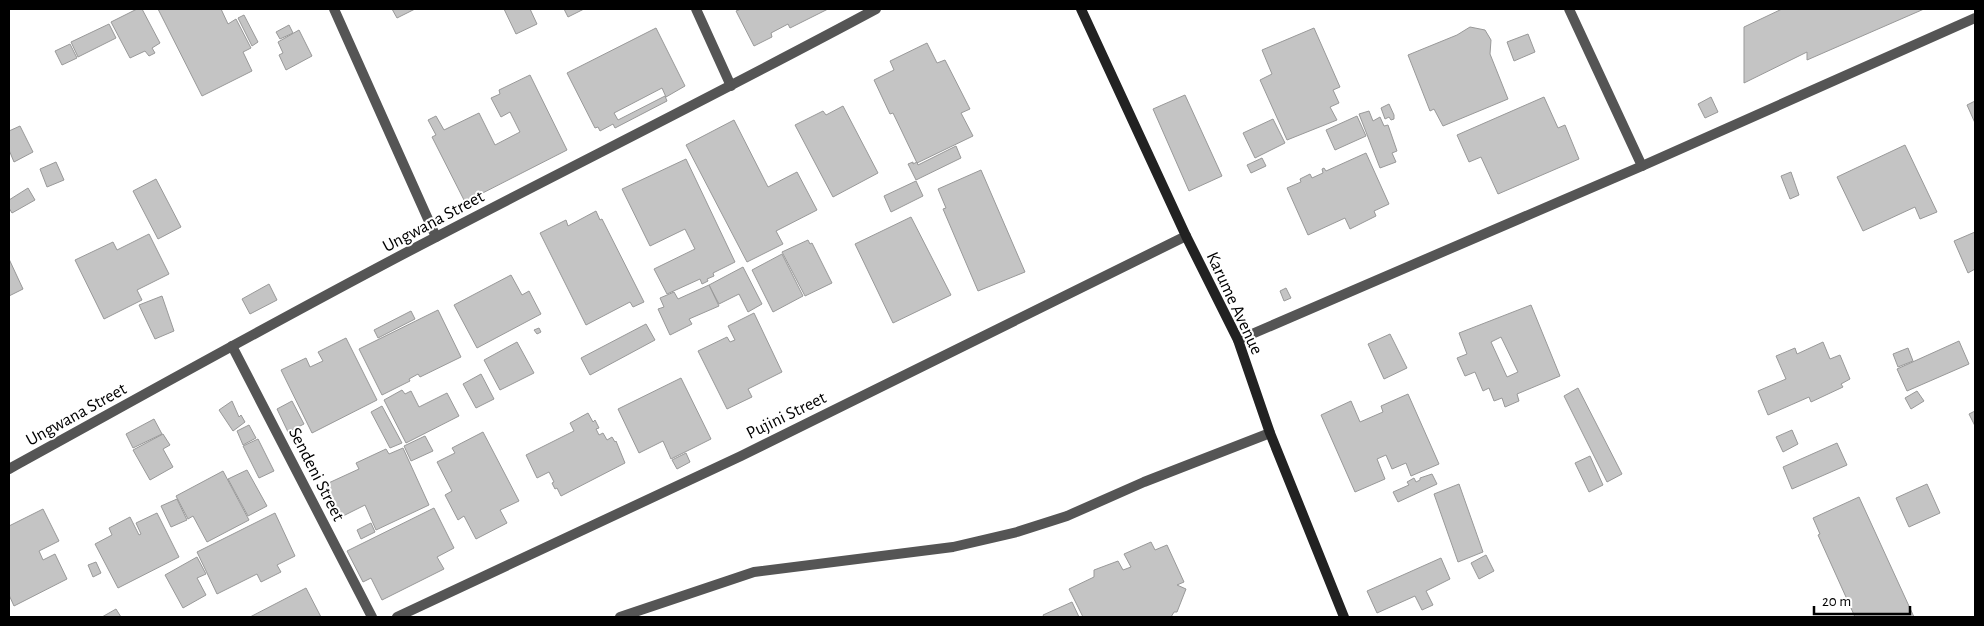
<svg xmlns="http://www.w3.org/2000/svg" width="1984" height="626" font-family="'Alegreya Sans',sans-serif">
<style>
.building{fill:#c4c4c4;stroke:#999;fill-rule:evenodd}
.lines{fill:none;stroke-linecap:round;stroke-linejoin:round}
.street{stroke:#555;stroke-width:10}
.secondary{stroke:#222;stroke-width:10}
.labels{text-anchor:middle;stroke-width:4;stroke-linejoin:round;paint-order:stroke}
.street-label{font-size:18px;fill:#000;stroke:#fff}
</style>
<rect width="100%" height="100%" fill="#fff"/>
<g class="building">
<polygon points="137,9 142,9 160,43 152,48 155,53 149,56 145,51 130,58 111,22"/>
<polygon points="158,9 221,9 228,24 236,19 251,48 243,52 252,71 202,96"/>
<polygon points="392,9 415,9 397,18"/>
<polygon points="504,9 530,9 537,24 516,34"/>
<polygon points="564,9 584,9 568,17"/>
<polygon points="741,9 828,9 790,28 788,24 771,33 772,37 754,46 736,11"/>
<polygon points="1782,9 1924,9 1807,60 1807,52 1744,83 1744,27"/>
<polygon points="244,15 258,42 252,46 238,18"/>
<polygon points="109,24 116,38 78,57 71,42"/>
<polygon points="289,25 293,33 280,39 276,32"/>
<polygon points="1470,27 1485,30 1491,40 1490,54 1508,99 1443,126 1434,109 1430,111 1408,55 1457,35"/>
<polygon points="656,28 685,86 666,97 662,88 614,113 618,120 665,96 667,101 615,128 613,124 600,131 598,127 595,128 567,73"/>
<polygon points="1314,28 1340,87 1333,90 1339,103 1330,107 1337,120 1287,140 1260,80 1272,74 1262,50"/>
<polygon points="299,30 312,56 286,70 279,55 283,53 278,42"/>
<polygon points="1528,34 1535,52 1514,61 1507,42"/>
<polygon points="927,43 937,63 945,60 970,109 961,113 973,136 917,163 893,113 890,114 874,80 894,70 890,61"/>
<polygon points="70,44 77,58 62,65 55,51"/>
<polygon points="530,75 567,150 465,202 432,137 436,135 428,120 436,116 444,130 479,113 495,145 520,132 510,112 501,117 491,98 500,94 499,90"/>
<polygon points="1185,95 1222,176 1189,191 1153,109"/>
<polygon points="1544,97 1558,128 1565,125 1579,159 1498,194 1481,157 1469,162 1457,135"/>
<polygon points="1711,97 1718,112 1705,118 1698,104"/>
<polygon points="1975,101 1975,123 1967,105"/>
<polygon points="1389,104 1394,115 1394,119 1391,120 1389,117 1385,119 1381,108"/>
<polygon points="843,106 878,173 833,197 795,125 823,111 826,115"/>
<polygon points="1369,111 1373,121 1380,117 1384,126 1388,125 1397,151 1392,153 1396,162 1380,168 1359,114"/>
<polygon points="1357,116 1366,136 1335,150 1326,130"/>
<polygon points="1273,119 1285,143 1255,158 1243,133"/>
<polygon points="734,120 768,187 797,172 817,210 776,231 783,244 747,262 686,145"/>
<polygon points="20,126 33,152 14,162 9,150 9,131"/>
<polygon points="1905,145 1937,212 1920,219 1915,207 1863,231 1837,177"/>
<polygon points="956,146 961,158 916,180 908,164 913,162 913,164 917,162 918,165"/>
<polygon points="1366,153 1389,204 1374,211 1376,216 1350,229 1345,218 1308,235 1287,188 1301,182 1300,179 1310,174 1312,178 1323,173 1322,169 1324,168 1326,171"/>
<polygon points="1262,158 1266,166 1251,173 1247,165"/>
<polygon points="686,159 735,262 713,273 714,276 707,279 708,281 702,284 700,279 667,294 654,269 695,249 685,229 650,246 622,189"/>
<polygon points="56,162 64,180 47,187 40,169"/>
<polygon points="981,170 1025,272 978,291 943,209 946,208 938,189"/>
<polygon points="1791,172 1799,195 1790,199 1781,176"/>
<polygon points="156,179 181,227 158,239 133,191"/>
<polygon points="916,181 923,196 891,212 884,196"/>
<polygon points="28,188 35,200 12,213 9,208 9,200"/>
<polygon points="596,211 600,220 602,219 644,302 633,307 630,302 586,325 540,233 566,220 568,226"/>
<polygon points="911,217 951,295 893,323 855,244"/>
<polygon points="1975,232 1975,269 1968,273 1954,241"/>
<polygon points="149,234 169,274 137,290 142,300 104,319 75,260 113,242 117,250"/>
<polygon points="808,240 810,244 812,243 832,283 805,296 782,252"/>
<polygon points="782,254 803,296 773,312 752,270"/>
<polygon points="9,259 23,289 9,296"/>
<polygon points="743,267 762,304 748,312 739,294 719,304 709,285"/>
<polygon points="511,275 522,295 529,291 541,314 477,348 454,305"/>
<polygon points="269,284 277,300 250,314 242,299"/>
<polygon points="709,285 719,306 689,319 692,324 670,335 658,309 664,307 660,298 674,292 678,299"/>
<polygon points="1286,288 1291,298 1284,301 1280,291"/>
<polygon points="162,296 174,331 155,339 139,305"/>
<path d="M1531 305 1560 376 1517 394 1519 401 1505 407 1502 398 1494 401 1489 388 1483 391 1475 372 1465 376 1457 358 1467 354 1459 333ZM1501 337 1518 372 1507 377 1491 342Z"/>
<polygon points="438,310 461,357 420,377 418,374 409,379 410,381 382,395 359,349"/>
<polygon points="411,311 415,319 378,338 374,330"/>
<polygon points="754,313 782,372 748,389 752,397 727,409 698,351 727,337 730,342 735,340 728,326"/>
<polygon points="646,324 655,340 590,375 581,358"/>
<polygon points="539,328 541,332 537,334 534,330"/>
<polygon points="1390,334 1407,368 1384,379 1368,344"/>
<polygon points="346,338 377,400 312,433 281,370 306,358 310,367 323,361 318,352"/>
<polygon points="1959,341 1969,364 1907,391 1897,369"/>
<polygon points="517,342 534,373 500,390 484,360"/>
<polygon points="1823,342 1830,359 1840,355 1850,379 1841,384 1843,387 1811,402 1809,397 1768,415 1758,391 1786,379 1776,356 1795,348 1797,354"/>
<polygon points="1908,348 1913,361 1898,367 1893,354"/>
<polygon points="481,374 494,399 476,408 463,384"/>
<polygon points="681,378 711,439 671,459 663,441 639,453 618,409"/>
<polygon points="1578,388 1622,474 1607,482 1564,396"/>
<polygon points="402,390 405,394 411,391 419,407 447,393 459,416 406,443 384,400"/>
<polygon points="1917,391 1924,401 1911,409 1905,398"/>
<polygon points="1408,394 1439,464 1411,476 1406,463 1392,469 1386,455 1377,459 1385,479 1355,492 1321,415 1351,401 1360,422 1383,412 1381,406"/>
<polygon points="232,401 239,417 241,415 245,422 233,431 219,410"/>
<polygon points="292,401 304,424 288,432 277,409"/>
<polygon points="382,406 402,443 390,448 371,412"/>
<polygon points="1975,411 1975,426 1969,414"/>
<polygon points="588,413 593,422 595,420 599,428 596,429 599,435 603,433 607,440 612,437 615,442 616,441 625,463 561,496 557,488 555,489 552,483 554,482 549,472 537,478 526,455 574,431 570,423"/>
<polygon points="154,419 162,434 133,448 126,434"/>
<polygon points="249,425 256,438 243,445 237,431"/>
<polygon points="1792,430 1798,444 1783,452 1776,437"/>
<polygon points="483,432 519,501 500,510 507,523 476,539 464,516 458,520 445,495 452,491 437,462 455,453 452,448"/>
<polygon points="163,434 170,445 163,449 173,467 150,480 133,450"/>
<polygon points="425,436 433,451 411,461 404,446"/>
<polygon points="258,439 274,471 259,478 243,446"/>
<polygon points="1837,443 1847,465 1792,489 1783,467"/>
<polygon points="403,448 429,505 376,530 365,505 337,519 322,486 359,469 356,463 386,449 389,454"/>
<polygon points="686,453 690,462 677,469 672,460"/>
<polygon points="1590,456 1603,485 1589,492 1575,463"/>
<polygon points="247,470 267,506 248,516 228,479"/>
<polygon points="223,471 249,520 207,542 193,516 188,519 176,496"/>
<polygon points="1432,474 1437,484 1398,502 1393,492 1409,485 1407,482 1414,478 1416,482 1420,480 1420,478"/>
<polygon points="1459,484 1483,552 1458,562 1434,494"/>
<polygon points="1927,484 1940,513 1909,527 1896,498"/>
<polygon points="1859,497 1914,617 1855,617 1818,535 1820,534 1813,518"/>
<polygon points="177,499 187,520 171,527 161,506"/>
<polygon points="434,508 454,548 437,557 444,569 382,600 371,578 363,582 347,551"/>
<polygon points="43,509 59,541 39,551 43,560 55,554 67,579 14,606 9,595 9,526"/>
<polygon points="157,513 179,557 118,588 95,544 112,535 109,528 130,517 139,535 141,534 136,523"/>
<polygon points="275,513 295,556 277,565 281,572 261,582 257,574 217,594 197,552"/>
<polygon points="371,523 375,532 361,539 357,530"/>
<polygon points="1151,542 1155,550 1167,545 1184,582 1177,585 1186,589 1177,612 1174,612 1171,617 1083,617 1069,589 1094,577 1094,570 1118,561 1123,570 1131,567 1124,554"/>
<polygon points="1486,555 1494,571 1479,579 1471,563"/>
<polygon points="197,557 206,574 197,578 206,595 183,608 165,575"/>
<polygon points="1441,558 1450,579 1426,591 1433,605 1422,610 1415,596 1377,613 1367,591"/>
<polygon points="96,562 101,573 93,577 88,565"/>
<polygon points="306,588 321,617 250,617"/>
<polygon points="1072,602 1079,617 1044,617 1043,615"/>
<polygon points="116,609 121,617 102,617"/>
</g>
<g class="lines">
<g class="street">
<polyline points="334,9 436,237"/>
<polyline points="696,9 731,86"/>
<polyline points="1569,9 1642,166"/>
<polyline points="1238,340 1642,166 1975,18"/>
<polyline points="232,346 372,617"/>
<path d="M9 469C151 391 293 311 438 236 584 160 731 87 876 9"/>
<polyline points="397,617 741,456 1186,236"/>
<polyline points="620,617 754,572 953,547 1017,532 1067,516 1144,482 1270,433"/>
</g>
<polyline class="secondary" points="1081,9 1186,236 1238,340 1270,433 1344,617"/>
</g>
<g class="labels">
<g class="street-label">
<text transform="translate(433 221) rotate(-28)" y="6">Ungwana Street</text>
<text transform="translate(1235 303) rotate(65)" y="6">Karume Avenue</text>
<text transform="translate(76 414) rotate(-29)" y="6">Ungwana Street</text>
<text transform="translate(786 415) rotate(-26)" y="6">Pujini Street</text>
<text transform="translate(317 474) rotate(63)" y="6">Sendeni Street</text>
</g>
</g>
<rect width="1984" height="626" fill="none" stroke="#000000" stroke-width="20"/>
<path d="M1814 606v8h96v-8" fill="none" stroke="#000000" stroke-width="2.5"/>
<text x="1822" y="606" font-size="15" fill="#000000" stroke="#ffffff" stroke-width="4" paint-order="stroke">20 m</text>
</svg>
